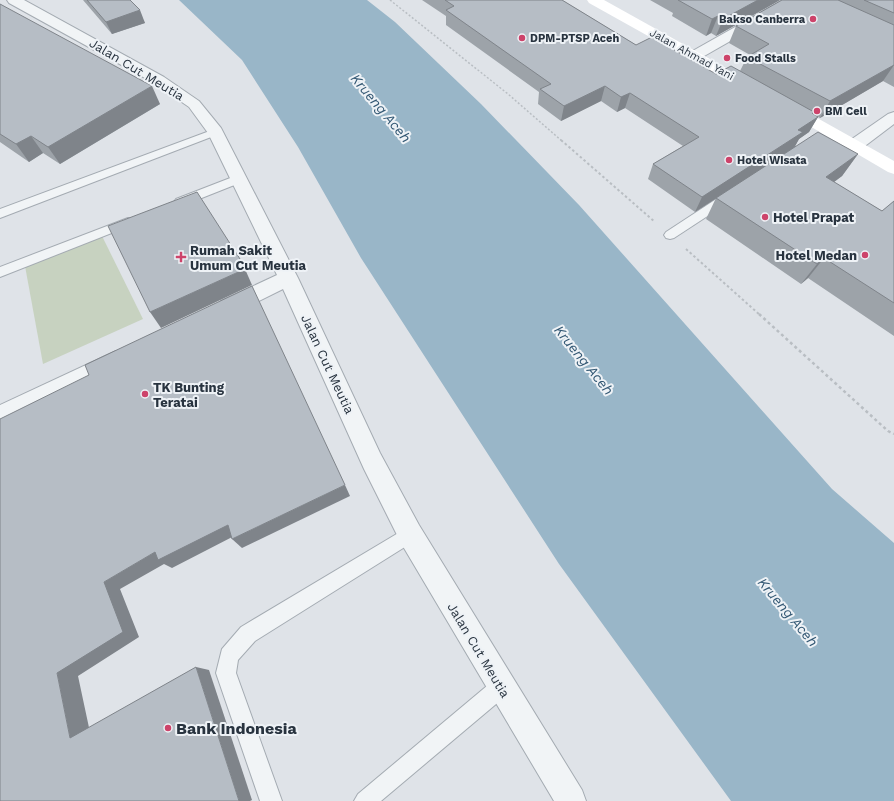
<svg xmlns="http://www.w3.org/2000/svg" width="894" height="801" font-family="'Work Sans',sans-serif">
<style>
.green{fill:#c7d2c0}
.water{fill:#99b6c8}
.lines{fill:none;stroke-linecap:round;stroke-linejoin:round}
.service-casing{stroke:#a4abb2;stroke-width:2}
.minor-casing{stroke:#a4abb2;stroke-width:2}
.path-far2{stroke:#b9bec3;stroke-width:1.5;stroke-dasharray:2 2;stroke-linecap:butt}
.path-far1{stroke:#b9bec3;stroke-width:2;stroke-dasharray:2.5 2.5;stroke-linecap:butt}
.path{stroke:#b9bec3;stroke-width:2.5;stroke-dasharray:3 3;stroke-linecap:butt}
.service{fill:#f1f4f6;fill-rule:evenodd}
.minor{fill:#f1f4f6;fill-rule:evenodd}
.secondary{fill:#fff;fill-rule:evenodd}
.wall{fill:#9da3a9}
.shaded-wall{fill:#7f848a}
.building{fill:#b6bdc5;stroke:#7f848a}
.poi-dot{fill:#cd436a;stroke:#eef2f6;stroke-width:1.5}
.labels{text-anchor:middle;stroke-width:4;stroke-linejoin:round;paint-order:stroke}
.far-poi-label{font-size:11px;font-weight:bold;fill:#28333f;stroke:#eef2f6;text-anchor:start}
.far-street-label{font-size:11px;fill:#28333f;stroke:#eef2f6}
.street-label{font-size:13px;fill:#28333f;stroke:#eef2f6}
.poi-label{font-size:13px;font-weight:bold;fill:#28333f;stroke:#eef2f6;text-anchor:start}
.water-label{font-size:14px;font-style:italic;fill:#325773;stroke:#eef2f6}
.near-poi-label{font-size:16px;font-weight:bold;fill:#28333f;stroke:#eef2f6;text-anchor:start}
</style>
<rect width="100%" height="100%" fill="#dfe3e8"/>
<polygon class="green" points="102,236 143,319 43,364 25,266"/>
<polygon class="water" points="179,0 367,0 395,22 481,104 579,205 832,489 894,543 894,801 731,801 559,564 361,258 298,147 242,60"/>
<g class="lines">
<defs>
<g id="service">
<polygon points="215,129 219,130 220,132 219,134 0,218 0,209"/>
<polygon points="238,175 242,176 244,179 242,182 184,205 180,206 176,205 174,202 176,199"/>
<polygon points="728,193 732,194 734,197 732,200 674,238 670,239 666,238 664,235 666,232 724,194"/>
<polygon points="128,218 132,219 134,222 132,225 0,277 0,267"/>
<polygon points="410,526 416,528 419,534 416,540 255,641 238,660 236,673 282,801 260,801 216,673 222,649 241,627"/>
<polygon points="501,677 508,680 511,687 508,694 381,801 354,801 358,794 494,680"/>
</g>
<g id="minor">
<polygon points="7,0 24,0 164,77 199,101 221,128 298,278 380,453 419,525 582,790 586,801 554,801 401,543 364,469 283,289 235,313 228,315 221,313 218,307 221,301 277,275 208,133 189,107 154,83 9,3"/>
<polygon points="783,0 799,0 797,3 699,59 694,60 689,59 687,56 689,53"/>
<polygon points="894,112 894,124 861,149 855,150 849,149 847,145 849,141 888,114"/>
<polygon points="116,351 123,354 127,360 123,366 0,426 0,405"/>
</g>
</defs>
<use href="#service" class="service-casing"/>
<use href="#minor" class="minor-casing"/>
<polyline class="path-far2" points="390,0 508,94 562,141"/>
<g class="path-far1">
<polyline points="561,140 655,222"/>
<polyline points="686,249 760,315"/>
</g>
<polyline class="path" points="759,314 888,431 894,434"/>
<use href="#service" class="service"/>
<use href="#minor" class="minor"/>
<g class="secondary">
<polygon points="587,0 604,0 753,83 755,86 753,89 748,90 743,89 589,3"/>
<polygon points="789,103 794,105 894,161 894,174 888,172 784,111 781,108 784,105"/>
</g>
</g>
<g class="wall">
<polygon points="83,0 130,0 145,23 112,34"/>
<polygon points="422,0 562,0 636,45 716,74 740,71 747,57 750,55 729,43 736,26 782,0 894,0 894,87 883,81 820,118 818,117 809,132 799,139 794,148 695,212 648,179 653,164 683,146 625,108 617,112 601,101 561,121 538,104 539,92 446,25 446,16"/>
<polygon points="650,0 780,0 716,36 711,33 706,36 672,16 673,13"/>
<polygon points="0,4 160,104 60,164 43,153 29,162 0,142"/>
<polygon points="858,154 842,176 834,182 882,211 894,201 894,336 808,278 801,284 706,219 716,198"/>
</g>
<g class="shaded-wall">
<polygon points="758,0 780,0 716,36 723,19"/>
<polygon points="140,10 145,23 112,34 106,22"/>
<polygon points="718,16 711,33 706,36 712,19"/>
<polygon points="894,65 883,81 820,118 830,101"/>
<polygon points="152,86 160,104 60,164 48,147"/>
<polygon points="605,86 601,101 561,121 564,106"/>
<polygon points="630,93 625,108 617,112 621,97"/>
<polygon points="814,112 807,124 818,117 809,132 799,139 794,148 695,212 702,197 798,130 812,113"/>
<polygon points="31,136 43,153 29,162 16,144"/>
<polygon points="858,154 842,176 811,199 826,177"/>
<polygon points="824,258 808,278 801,284 817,264"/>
<polygon points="245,269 252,285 161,328 150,312"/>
<polygon points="345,485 350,496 242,548 232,539"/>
<polygon points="228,525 238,534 172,568 164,564 120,589 139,637 78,676 91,737 70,738 57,673 104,582 155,552"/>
<polygon points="196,667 209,670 252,800 250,801 239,801"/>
</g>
<g class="building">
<polygon points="87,0 130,0 140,10 106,22"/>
<polygon points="445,0 562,0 636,45 652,37 716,74 731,66 814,112 812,113 818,117 798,130 803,132 702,197 653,164 699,137 630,93 621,97 605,86 564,106 540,89 551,84 446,10 454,6"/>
<polygon points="678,0 758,0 723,19 718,16 712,19"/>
<polygon points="782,0 838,0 894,25 894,65 830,101 747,57 769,44 736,26"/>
<polygon points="864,0 894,0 894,13"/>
<polygon points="0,4 152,86 48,147 31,136 16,144 0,134"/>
<polygon points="818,132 858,154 826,177 882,211 894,201 894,303 824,258 817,264 716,198"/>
<polygon points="197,192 240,259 245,269 150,312 108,226"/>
<polygon points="252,286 345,485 232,539 228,525 158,560 155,552 104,582 123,632 57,673 70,738 196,667 239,801 0,801 0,419 89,375 85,365"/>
</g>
<g class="poi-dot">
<circle cx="813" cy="19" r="4"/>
<circle cx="522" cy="38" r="4"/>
<circle cx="727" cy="58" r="4"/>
<circle cx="817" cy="111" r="4"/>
<circle cx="729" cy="160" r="4"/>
<circle cx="765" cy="217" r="4"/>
<circle cx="865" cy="255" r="4"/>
<path d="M179 251h4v4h4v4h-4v4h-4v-4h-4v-4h4z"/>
<circle cx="145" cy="394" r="4"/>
<circle cx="168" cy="728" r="4"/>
</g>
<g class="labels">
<g class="far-poi-label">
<text x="805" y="23" text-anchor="end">Bakso Canberra</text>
<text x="530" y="42">DPM-PTSP Aceh</text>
<text x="735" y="62">Food Stalls</text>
<text x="825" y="115">BM Cell</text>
<text x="737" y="164">Hotel Wisata</text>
</g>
<g class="far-street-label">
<text transform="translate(692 54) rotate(29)" y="4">Jalan Ahmad Yani</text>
</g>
<g class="street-label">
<text transform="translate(137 69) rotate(31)" y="5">Jalan Cut Meutia</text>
<text transform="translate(328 364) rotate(65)" y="5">Jalan Cut Meutia</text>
<text transform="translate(479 650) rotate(59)" y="5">Jalan Cut Meutia</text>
</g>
<g class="poi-label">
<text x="773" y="222">Hotel Prapat</text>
<text x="190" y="255">Rumah Sakit<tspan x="190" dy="15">Umum Cut Meutia</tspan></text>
<text x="857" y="260" text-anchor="end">Hotel Medan</text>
<text x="153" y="392">TK Bunting<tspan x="153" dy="15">Teratai</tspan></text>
</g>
<g class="water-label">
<text transform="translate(381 108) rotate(50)" y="5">Krueng Aceh</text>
<text transform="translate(584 360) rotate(51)" y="5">Krueng Aceh</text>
<text transform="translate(788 612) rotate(50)" y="5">Krueng Aceh</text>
</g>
<g class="near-poi-label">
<text x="176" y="734">Bank Indonesia</text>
</g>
</g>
</svg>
